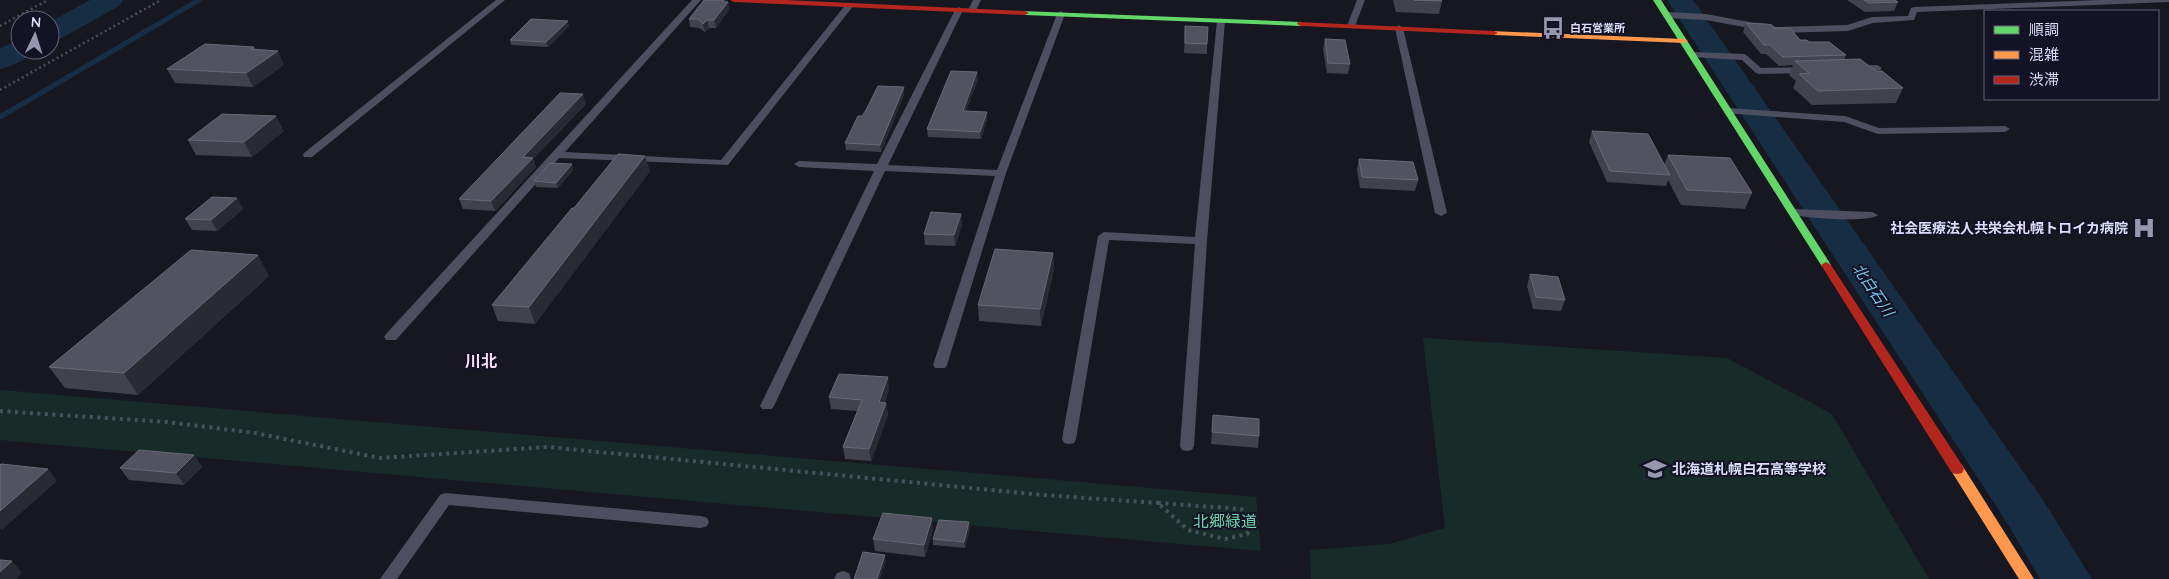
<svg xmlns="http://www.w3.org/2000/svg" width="2169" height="579" font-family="Quicksand,'Noto Sans JP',sans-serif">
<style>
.green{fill:#172c29}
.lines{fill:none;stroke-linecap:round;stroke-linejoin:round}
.stream{stroke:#162d44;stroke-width:5}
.river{fill:#162d44;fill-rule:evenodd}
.path-far1{stroke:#46525b;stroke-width:2.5;stroke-dasharray:2 3;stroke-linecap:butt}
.path{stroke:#46525b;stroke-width:4;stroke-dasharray:3 4.5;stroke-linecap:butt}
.lane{fill:#4d4f60;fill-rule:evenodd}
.fast{fill:#63d668;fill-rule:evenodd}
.slow{fill:#ff974d;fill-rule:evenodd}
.jam{fill:#b3261e;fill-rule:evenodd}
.wall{fill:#42424f}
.shaded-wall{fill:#2a2a35}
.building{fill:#525261;stroke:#686879}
.labels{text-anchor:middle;stroke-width:4;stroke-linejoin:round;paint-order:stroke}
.far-poi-label{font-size:11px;font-weight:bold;fill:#dcddfa;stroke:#131325;text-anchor:start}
.poi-label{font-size:14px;font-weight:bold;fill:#dcddfa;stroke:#131325;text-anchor:end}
.water-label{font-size:15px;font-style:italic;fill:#78c8ed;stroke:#131325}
.quarter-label{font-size:16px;font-weight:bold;fill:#fadef4;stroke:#131325}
.near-park-label{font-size:16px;fill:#71d1ab;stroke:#131325}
</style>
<rect width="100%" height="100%" fill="#171721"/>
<g class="green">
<polygon points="1423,338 1727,358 1832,414 1929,579 1311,579 1310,550 1389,544 1445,528"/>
<polygon points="0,390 1256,497 1261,551 0,440"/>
</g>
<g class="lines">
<polyline class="stream" points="0,117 199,0"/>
<g class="river">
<polygon points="90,0 123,0 119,6 60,39 50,41 50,22"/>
<polygon points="1667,0 1693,0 2043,500 2092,579 2040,579 2009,526"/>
<path d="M20 40V50H34C27 60 12 66 0 69V48Z"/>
</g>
<g class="path-far1">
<polyline points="0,26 48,0"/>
<polyline points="0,90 161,0"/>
</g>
<g class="path">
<polyline points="0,411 167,422 255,433 380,458 548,447 1043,495 1158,503"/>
<polygon points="1158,503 1241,509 1254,524 1247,534 1225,539 1188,530"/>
</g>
<g class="lane">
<polygon points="496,0 505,0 312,157 304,157 303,155 304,153"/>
<polygon points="692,0 701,0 565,152 721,160 847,3 854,5 728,165 559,158 396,340 386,340 384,337 386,334"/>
<polygon points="973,0 981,0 975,12 972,13 968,10"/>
<polygon points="1357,0 1365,0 1355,26 1354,28 1348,28 1347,26"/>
<polygon points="2101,0 2169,0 2169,2 1917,12 1914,20 1873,23 1848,31 1776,33 1706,20 1667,18 1663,15 1667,12 1706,14 1776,27 1847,25 1872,17 1908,16 1911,8 1914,7"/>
<polygon points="959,7 963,10 888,165 997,170 1057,14 1061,11 1065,14 1006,173 947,365 945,368 935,368 933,365 995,176 885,171 774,406 772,409 762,409 760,406 874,171 799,167 794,164 799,161 877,164 955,10"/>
<polygon points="1221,18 1225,21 1207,241 1194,446 1192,450 1187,451 1182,450 1180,446 1195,244 1109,240 1076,439 1074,443 1069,444 1064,443 1062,439 1098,236 1104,232 1195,237 1217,21"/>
<polygon points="1399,25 1403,28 1447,213 1441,216 1435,213 1395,28"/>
<polygon points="1693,52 1745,54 1761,68 1807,67 1812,70 1807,73 1759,74 1756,73 1742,60 1690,57 1688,55"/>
<polygon points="1877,65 1882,68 1880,70 1854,72 1849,69 1854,66"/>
<polygon points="1728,108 1845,116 1879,128 2005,126 2010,129 2005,132 1878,134 1844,122 1724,113 1724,109"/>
<path d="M1793 209 1872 212 1878 215C1870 223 1802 218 1789 214L1787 212Z"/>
<polygon points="445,493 701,516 707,518 709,522 707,526 701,528 449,505 397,579 380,579 440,495"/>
<polygon points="843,571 849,573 851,579 834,579 837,573"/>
</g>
<g class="fast">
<polygon points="1653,0 1661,0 1831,265 1830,267 1822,267 1821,265"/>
<polygon points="1022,11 1301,22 1305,24 1301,26 1025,15 1021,13"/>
</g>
<g class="slow">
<polygon points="1491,31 1684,39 1688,41 1684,43 1494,35 1491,35"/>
<polygon points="1957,464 1962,465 2034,579 2019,579 1950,469 1952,465"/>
</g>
<g class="jam">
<polygon points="730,0 786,0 1025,11 1029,13 1025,15 734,2"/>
<polygon points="1298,22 1494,31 1498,33 1494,35 1301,26 1297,24"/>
<polygon points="1826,262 1831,265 1962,465 1964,469 1962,473 1957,474 1952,473 1821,265"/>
</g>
</g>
<g class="wall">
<polygon points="704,0 726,0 727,2 728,2 729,10 716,28 709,28 705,32 699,28 690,27 689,19"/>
<polygon points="1393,0 1441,0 1442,1 1439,14 1396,12"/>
<polygon points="1847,0 1895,0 1898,2 1894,11 1865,12"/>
<polygon points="1746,23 1774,28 1800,40 1809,42 1846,55 1844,60 1876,71 1903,88 1896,103 1812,105 1793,88 1796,81 1789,75 1793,65 1779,66 1766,54 1761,54 1743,32"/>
<polygon points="569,26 548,47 511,45 510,40"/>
<polygon points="1185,26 1207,44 1207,54 1184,53"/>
<polygon points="1325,39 1350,64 1348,74 1327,73 1323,49"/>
<polygon points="254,47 256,50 284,65 253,87 175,83 167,69"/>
<polygon points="978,79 966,111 987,120 981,139 928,137 927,129"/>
<polygon points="904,87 904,94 881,152 846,150 845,143 862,116"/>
<polygon points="586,104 533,159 536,167 495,211 463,209 459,199"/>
<polygon points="284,131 252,157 196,155 188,140"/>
<polygon points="1592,131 1664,165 1668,155 1752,193 1745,209 1681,205 1668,180 1666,186 1607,182 1589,142"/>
<polygon points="1359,159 1418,180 1415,191 1360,188 1357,170"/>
<polygon points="572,164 573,170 558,188 536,187 534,181"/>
<polygon points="650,171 535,324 498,321 492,305 574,208"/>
<polygon points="237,198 243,209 217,231 192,230 185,219"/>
<polygon points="961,214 962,225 955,246 925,245 924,234"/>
<polygon points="1053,253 1054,269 1041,326 979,321 978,305"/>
<polygon points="1530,274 1565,300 1561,311 1533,309 1527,286"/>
<polygon points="269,276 138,395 65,388 49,367"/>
<polygon points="889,389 885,403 886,403 888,415 871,461 845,459 843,447 857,411 831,409 829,397"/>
<polygon points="1213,415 1259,436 1258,448 1211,444"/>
<polygon points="194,455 202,467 184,485 129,480 120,468"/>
<polygon points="969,522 970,529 965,548 933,545 933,539"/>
<polygon points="933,530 925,557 875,551 873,539"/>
</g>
<g class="shaded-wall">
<polygon points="724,0 726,0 727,3 728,2 729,10 716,28 714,20"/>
<polygon points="707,20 709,28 705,32 703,24"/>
<polygon points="568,21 569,26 548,47 546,42"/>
<polygon points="278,51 284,65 253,87 246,73"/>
<polygon points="977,72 978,79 963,118 963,111"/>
<polygon points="904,87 904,94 881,152 880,145"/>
<polygon points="583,94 586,104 533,159 536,167 495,211 491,201 523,157"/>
<polygon points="987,112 987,120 981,139 980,132"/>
<polygon points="276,116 284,131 252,157 244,142"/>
<polygon points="645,156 650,171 535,324 529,307"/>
<polygon points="572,164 573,170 558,188 556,183"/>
<polygon points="237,198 243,209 217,231 211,220"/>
<polygon points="961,214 962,225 955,246 954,235"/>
<polygon points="1053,253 1054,269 1041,326 1040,309"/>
<polygon points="258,255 269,276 138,395 124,373"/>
<polygon points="888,377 889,389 881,414 879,402"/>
<polygon points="886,403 888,415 871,461 869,449"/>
<polygon points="194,455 202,467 184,485 176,473"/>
<polygon points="48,469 57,481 2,530 0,528 0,511"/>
<polygon points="932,518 933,530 925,557 924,545"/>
<polygon points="969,522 970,529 965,548 964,542"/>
<polygon points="885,555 886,561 880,579 877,579"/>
<polygon points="12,561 22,573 16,579 0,579 0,572"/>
</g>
<g class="building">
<polygon points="704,0 724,0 723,2 728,2 714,20 707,20 703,24 698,19 689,19"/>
<polygon points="1414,0 1441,0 1442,1"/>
<polygon points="1864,0 1895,0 1898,2 1869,3"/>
<polygon points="531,19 568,21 546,42 510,40"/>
<polygon points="1746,23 1766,24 1772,25 1774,28 1790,28 1800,40 1807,40 1809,42 1829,42 1846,55 1783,57 1770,45 1764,45"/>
<polygon points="1185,26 1208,27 1207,44 1185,43"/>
<polygon points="1325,39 1345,40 1350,64 1328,63"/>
<polygon points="205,44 254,47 251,49 278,51 246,73 167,69"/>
<polygon points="1860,59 1876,71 1882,71 1903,88 1818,91 1799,74 1809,73 1795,61"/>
<polygon points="951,71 977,72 963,111 987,112 980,132 927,129"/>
<polygon points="878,86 904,87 880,145 845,143 858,116 862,116 866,110"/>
<polygon points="560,93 583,94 523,157 533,158 491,201 459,199"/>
<polygon points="222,114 276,116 244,142 188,140"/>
<polygon points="1592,131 1648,134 1670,175 1610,171"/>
<polygon points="618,154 645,156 529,307 492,305 572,208 574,208"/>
<polygon points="1668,155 1730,158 1752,193 1687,190"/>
<polygon points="1359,159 1413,162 1418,180 1362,177"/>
<polygon points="550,163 572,164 556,183 534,181"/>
<polygon points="212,197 237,198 211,220 185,219"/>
<polygon points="931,212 961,214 954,235 924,234"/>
<polygon points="995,249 1053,253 1040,309 978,305"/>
<polygon points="191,250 258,255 124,373 49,367"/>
<polygon points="1530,274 1558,277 1565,300 1536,297"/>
<polygon points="839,374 888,377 879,402 886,403 869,449 843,447 862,400 829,397"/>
<polygon points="1213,415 1259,419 1259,436 1212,432"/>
<polygon points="139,450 194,455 176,473 120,468"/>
<polygon points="1,464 48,469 0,511 0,465"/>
<polygon points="883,513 932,518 924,545 873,539"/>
<polygon points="939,520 969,522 964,542 933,539"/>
<polygon points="863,552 885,555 877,579 854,579"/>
<polygon points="0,560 12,561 0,572"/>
</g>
<defs>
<symbol id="bus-bare" viewBox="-9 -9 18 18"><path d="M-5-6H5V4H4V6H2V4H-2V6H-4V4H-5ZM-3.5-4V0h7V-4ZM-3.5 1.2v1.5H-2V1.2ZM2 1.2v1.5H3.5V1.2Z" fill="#9798ae" stroke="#131325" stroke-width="2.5" paint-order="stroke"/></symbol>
<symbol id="hospital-bare" viewBox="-9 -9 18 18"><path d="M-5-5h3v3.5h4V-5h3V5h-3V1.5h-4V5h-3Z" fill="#9798ae" stroke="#131325" stroke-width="2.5" paint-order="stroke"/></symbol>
<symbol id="school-bare" viewBox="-9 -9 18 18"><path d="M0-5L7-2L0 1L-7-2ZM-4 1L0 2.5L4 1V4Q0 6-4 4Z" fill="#9798ae" stroke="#131325" stroke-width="2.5" paint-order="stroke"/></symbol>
</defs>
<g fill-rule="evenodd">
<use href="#bus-bare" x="1537" y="12" width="32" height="32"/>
<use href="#hospital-bare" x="2128" y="212" width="32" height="32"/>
<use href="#school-bare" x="1639" y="453" width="32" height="32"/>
</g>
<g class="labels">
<g class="far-poi-label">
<text x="1570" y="32">白石営業所</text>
</g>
<g class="poi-label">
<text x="2128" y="233">社会医療法人共栄会札幌トロイカ病院</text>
<text x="1672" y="474" text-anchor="start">北海道札幌白石高等学校</text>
</g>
<g class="water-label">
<text transform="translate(1873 290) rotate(56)" y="5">北白石川</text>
</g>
<g class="quarter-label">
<text x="481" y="367">川北</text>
</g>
<g class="near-park-label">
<text x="1225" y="527">北郷緑道</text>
</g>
</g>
<rect x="1984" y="10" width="175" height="90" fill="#131325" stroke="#63647a"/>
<rect x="1994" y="26" width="25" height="8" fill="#63d668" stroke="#63647a"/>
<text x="2029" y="35" font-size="15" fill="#dcddfa">順調</text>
<rect x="1994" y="51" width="25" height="8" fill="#ff974d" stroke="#63647a"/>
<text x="2029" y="60" font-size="15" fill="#dcddfa">混雑</text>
<rect x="1994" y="76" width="25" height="8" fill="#b3261e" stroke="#63647a"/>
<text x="2029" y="85" font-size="15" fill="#dcddfa">渋滞</text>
<g transform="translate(35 35) rotate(4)"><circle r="24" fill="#131325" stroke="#63647a"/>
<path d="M0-4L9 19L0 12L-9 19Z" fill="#9798ae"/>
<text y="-8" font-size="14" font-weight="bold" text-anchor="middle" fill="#dcddfa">N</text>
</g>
</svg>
